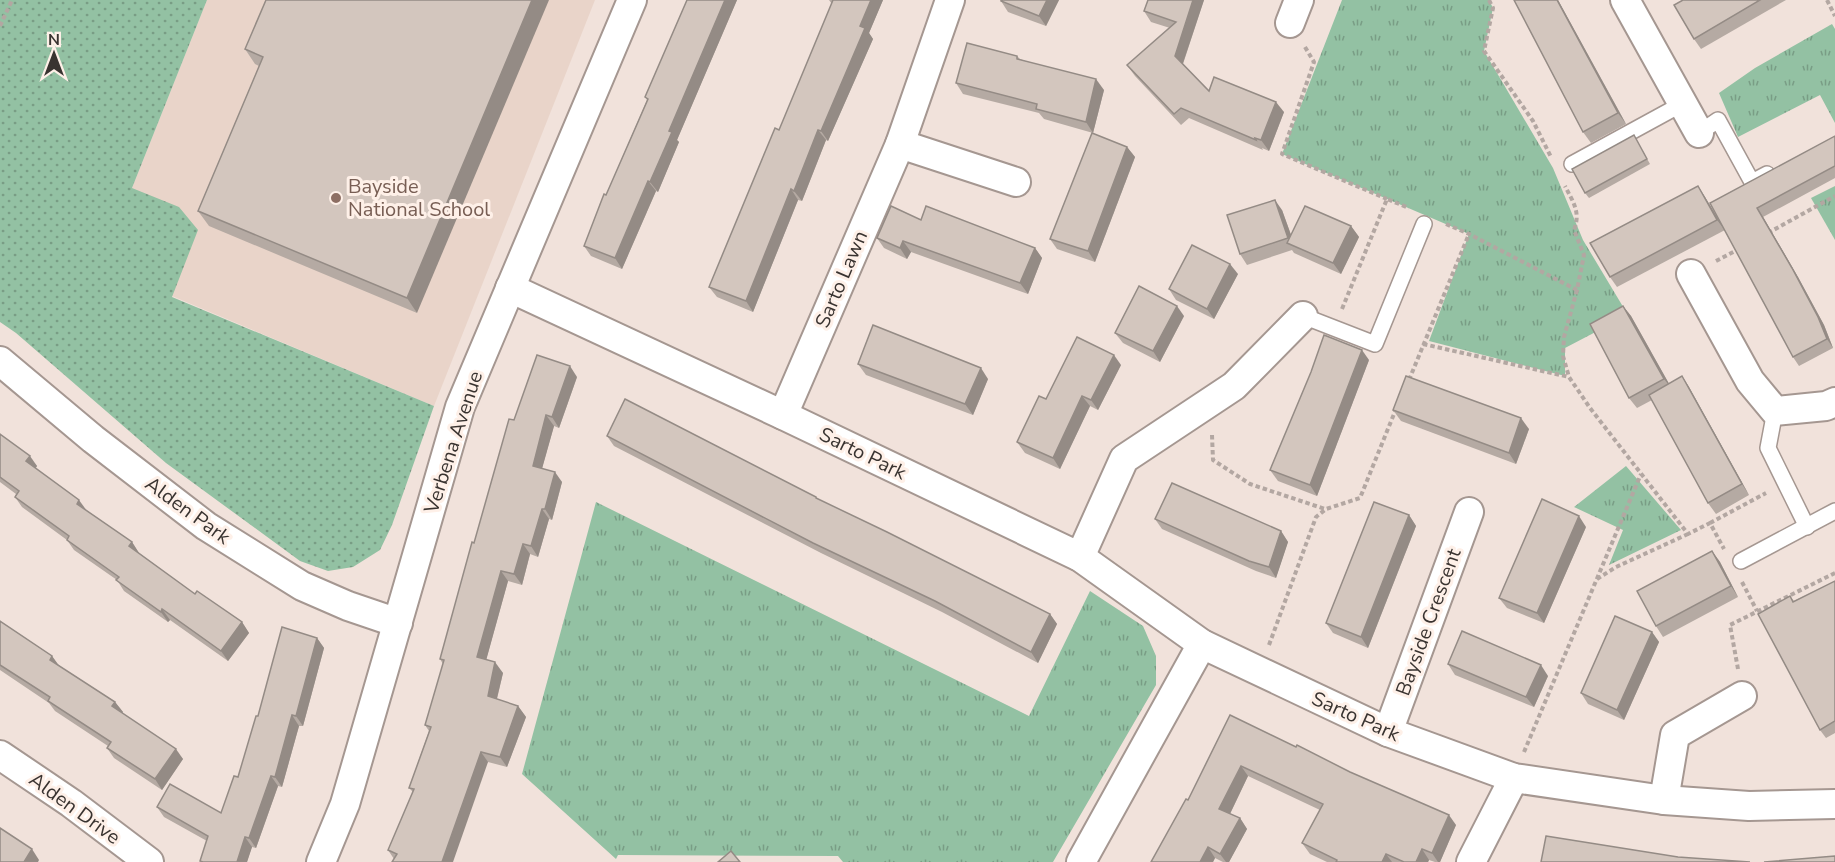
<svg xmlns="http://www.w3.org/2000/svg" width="1835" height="862" font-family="'Nunito Sans',sans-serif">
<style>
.built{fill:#e9d4c9}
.grass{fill:url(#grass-tufts)}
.park{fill:url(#park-dots)}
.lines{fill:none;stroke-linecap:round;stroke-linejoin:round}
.service-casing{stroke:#a59791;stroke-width:18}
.minor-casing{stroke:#a59791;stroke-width:32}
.path{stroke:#b3a7a2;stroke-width:4;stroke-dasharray:4.5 3;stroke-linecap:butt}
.service{stroke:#fff;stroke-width:15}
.minor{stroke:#fff;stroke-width:28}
.wall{fill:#b5aaa3}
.shaded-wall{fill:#948b85}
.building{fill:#d3c6be;stroke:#948b85;stroke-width:1.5}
.education-dot{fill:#8d6e63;stroke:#fef0e8;stroke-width:2}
.labels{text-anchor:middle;stroke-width:6;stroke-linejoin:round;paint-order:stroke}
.education-label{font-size:20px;fill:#785e54;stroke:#fef0e8;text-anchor:start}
.street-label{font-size:20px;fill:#393330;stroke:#fef0e8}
</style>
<defs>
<pattern id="grass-tufts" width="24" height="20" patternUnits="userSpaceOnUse" patternTransform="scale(1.5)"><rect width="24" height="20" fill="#93c1a3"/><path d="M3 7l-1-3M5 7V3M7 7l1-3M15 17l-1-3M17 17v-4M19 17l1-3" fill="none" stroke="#799d85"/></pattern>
<pattern id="park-dots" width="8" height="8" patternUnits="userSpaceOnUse" patternTransform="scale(1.5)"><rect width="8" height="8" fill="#93c1a3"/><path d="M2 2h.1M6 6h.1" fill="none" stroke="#799d85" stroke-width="1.8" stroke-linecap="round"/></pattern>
</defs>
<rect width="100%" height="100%" fill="#f1e2db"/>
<polygon class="built" points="207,0 595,0 434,406 172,296 132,188"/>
<g class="grass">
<polygon points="1342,0 1489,0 1493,8 1484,51 1553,168 1583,240 1628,315 1565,348 1565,376 1429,341 1469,234 1282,154"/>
<polygon points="1832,24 1835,29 1835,123 1820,95 1738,137 1719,93 1755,68"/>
<polygon points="1835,186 1835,240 1811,198"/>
<polygon points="1626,466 1681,530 1609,565 1623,530 1574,507"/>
<polygon points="596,502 1029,716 1090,591 1143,626 1156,656 1156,685 1053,862 843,862 838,856 618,855 616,859 522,774"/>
</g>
<polygon class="park" points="0,0 207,0 132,188 179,207 198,230 172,297 434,406 392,525 380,550 353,567 328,571 300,561 166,463 16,333 0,322"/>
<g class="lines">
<defs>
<g id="service">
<polyline points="1699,133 1718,120 1752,182 1767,174"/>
<polyline points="1572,164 1682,104"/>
<polyline points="1303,316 1375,344 1424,224"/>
<polyline points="1775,411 1768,448 1807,527"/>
<polyline points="1741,561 1835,511"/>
</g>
<g id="minor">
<polyline points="1625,0 1699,133"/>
<polyline points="1290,23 1299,0"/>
<polyline points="900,144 1016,182"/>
<polyline points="1691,274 1750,381 1775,411 1826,406 1835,402"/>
<polyline points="510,288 783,415 1080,557 1202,644 1388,732 1514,778 1664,800 1749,806 1835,804"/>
<polyline points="0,361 93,439 206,526 302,586 348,606 398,623"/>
<polyline points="783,415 900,144 950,0"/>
<polyline points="1080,557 1124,459 1234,386 1303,316"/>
<polyline points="1388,732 1469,512"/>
<polyline points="0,755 71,803 149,862"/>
<polyline points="1664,800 1675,735 1742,696"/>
<polyline points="321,862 345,804 460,407 632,0"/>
<polyline points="1081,862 1202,644"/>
<polyline points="1471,862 1514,778"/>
</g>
</defs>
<use href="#service" class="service-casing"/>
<use href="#minor" class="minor-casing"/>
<g class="path">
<polyline points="1489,0 1493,8 1484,51 1533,121 1551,157"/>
<polyline points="1827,0 1835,16"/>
<polyline points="0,26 12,0"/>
<polyline points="1305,47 1314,62 1282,154 1387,199"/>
<path d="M1446 224 1469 234 1577 290 1584 255 1574 230C1581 212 1573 202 1565 186"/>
<polyline points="1768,233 1835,196"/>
<polyline points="1716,261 1739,249"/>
<polyline points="1577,290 1564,337 1563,356 1569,377 1590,408 1688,534 1710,523 1724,549"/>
<polyline points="1342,309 1387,199 1409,208"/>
<polyline points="1423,344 1569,377"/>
<polyline points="1409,380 1469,234"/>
<polyline points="1212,435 1213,460 1250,484 1325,509"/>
<polyline points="1710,523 1766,493"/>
<polyline points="1597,579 1616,567 1688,534"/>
<polyline points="1742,582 1757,611"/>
<polyline points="1269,645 1316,517 1326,509 1360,498 1396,409"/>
<polyline points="1738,669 1730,625 1835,573"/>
<polyline points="1524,752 1641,474"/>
</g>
<use href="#service" class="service"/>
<use href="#minor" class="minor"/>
</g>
<g class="wall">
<polygon points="266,0 417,313 209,226 198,211 259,66 255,64 245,49"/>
<polygon points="687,0 737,0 677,140 679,142 658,192 656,191 622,269 591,256 584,246 647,100 645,97"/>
<polygon points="829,0 883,0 869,33 873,39 828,141 826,140 802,201 798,200 753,312 717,297 709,287 779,130 832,4"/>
<polygon points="1001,0 1059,0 1046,26 1008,12 1001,1"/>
<polygon points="1148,0 1204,0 1183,64 1209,91 1284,112 1269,151 1262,148 1263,150 1189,118 1181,125 1135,76 1127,65 1170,28 1151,22 1144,11"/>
<polygon points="1514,0 1558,0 1626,124 1591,143 1583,132"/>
<polygon points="1683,0 1786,0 1701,49 1694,39"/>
<polygon points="1017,56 1020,59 1104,90 1093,133 1044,119 1039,113 963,94 956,83"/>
<polygon points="1835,136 1835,178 1763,217 1798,277 1824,325 1833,348 1799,366 1793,357 1710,203"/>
<polygon points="1637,141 1650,164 1589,198 1585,193"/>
<polygon points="1127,147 1135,157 1095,262 1057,249 1050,239"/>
<polygon points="1698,186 1705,197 1725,230 1617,287 1610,277"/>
<polygon points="1282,210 1291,235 1351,226 1359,237 1341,274 1294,253 1292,250 1247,265 1240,254"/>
<polygon points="921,220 1035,248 1042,258 1028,294 911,252 907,259 884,248 877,238"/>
<polygon points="1238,274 1214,319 1176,300 1169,289"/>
<polygon points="1623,306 1631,316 1669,384 1682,376 1689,387 1749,495 1716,514 1708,503 1652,400 1637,408 1629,398"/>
<polygon points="1184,316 1160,362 1123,343 1115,333"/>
<polygon points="1369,360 1317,496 1278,481 1270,470"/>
<polygon points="858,364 988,379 973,415 866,375"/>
<polygon points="1121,365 1098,410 1090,406 1060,469 1025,453 1017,442 1046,399"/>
<polygon points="577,377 559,428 554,426 542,468 562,482 552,520 549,519 538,557 530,554 522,585 508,581 486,660 503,673 497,699 518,706 526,717 507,767 488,762 394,859 388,850 413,792 409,788 429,731 425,725 443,664 440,659 474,543 514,420"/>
<polygon points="1393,410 1529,429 1516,464 1401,421"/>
<polygon points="0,434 37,466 35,469 86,510 132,542 139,553 195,594 242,622 249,633 228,661 170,620 168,622 124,591 117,580 74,550 67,540 22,507 15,497 16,494 0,482"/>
<polygon points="607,436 816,497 818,499 1050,614 1057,624 1038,663 942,612 821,553 614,446"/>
<polygon points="1409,515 1416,526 1368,648 1333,633 1326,623"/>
<polygon points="1155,519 1281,531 1288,542 1276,578 1256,571 1162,529"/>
<polygon points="1586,527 1544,623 1507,608 1499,598"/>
<polygon points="1712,551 1720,562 1738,597 1663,637 1656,626"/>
<polygon points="1835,581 1835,733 1826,738 1820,730 1790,596 1794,601"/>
<polygon points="0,621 52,656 58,665 115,702 123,712 122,713 183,759 162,790 114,758 107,748 108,746 55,711 49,703 0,670"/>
<polygon points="1652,632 1659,642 1624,720 1588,704 1581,693"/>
<polygon points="317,638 324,648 303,726 299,726 282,787 278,786 256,848 252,847 247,862 201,862 200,861 207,841 164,817 157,807 221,813 238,777"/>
<polygon points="1448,664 1548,676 1534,707 1455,675"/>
<polygon points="1230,715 1456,825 1440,862 1435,862 1429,860 1428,862 1327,862 1310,854 1302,843 1320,810 1248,776 1230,814 1240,818 1247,829 1229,862 1223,862 1215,858 1213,862 1151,862 1188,800"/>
</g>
<g class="shaded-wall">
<polygon points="532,0 549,0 417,313 407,298"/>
<polygon points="725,0 737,0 677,140 679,142 658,192 650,182 669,131"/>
<polygon points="871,0 883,0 869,33 873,39 828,141 821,131 860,26"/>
<polygon points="1047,0 1059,0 1046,26 1039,16"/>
<polygon points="1193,0 1204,0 1182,66 1175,56"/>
<polygon points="1557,0 1558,0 1626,124 1618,113"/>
<polygon points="1096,79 1104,90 1093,133 1086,122"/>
<polygon points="1276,102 1284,112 1269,151 1261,140"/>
<polygon points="818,130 826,140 802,201 794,191"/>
<polygon points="1127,147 1135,157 1095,262 1088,251"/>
<polygon points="648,181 656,191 622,269 615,258"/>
<polygon points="1698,186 1705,197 1725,230 1717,220"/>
<polygon points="791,189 798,200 753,312 746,301"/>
<polygon points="1275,200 1282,210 1295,246 1288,238"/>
<polygon points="1757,208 1763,217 1798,277 1824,325 1833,348 1827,339"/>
<polygon points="1351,226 1359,237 1341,274 1333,263"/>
<polygon points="903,241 911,252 907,259 900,248"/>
<polygon points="1035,248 1042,258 1028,294 1020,283"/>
<polygon points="1230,264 1238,274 1214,319 1207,309"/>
<polygon points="1177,306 1184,316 1160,362 1153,351"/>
<polygon points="1623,306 1631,316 1672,389 1664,379"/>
<polygon points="1362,350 1369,360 1317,496 1310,485"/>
<polygon points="1114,355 1121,365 1098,410 1091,400"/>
<polygon points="570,366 577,377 559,428 552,417"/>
<polygon points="981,368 988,379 973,415 965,404"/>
<polygon points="1682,376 1689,387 1749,495 1742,484"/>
<polygon points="1082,396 1090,406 1060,469 1053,458"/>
<polygon points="546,415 554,426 540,476 533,466"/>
<polygon points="1521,418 1529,429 1516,464 1509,453"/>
<polygon points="30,456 37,466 33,472 26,461"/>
<polygon points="555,472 562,482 552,520 545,509"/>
<polygon points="79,500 87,511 77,504"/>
<polygon points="542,509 549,519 538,557 531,546"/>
<polygon points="1409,515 1416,526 1368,648 1361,637"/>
<polygon points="1579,516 1586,527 1544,623 1537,613"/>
<polygon points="1281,531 1288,542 1276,578 1269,567"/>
<polygon points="132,542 139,553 129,546"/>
<polygon points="523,544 530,554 522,585 514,574"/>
<polygon points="1712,551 1720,562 1738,597 1731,586"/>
<polygon points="501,571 508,581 484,668 477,657"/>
<polygon points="162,609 170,620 168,622 161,612"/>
<polygon points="1050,614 1057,624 1038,663 1031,652"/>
<polygon points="242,622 249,633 228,661 221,651"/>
<polygon points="1652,632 1659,642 1624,720 1617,710"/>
<polygon points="317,638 324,648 303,726 296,716"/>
<polygon points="52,656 60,667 50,660"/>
<polygon points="495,662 503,673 495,706 488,696"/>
<polygon points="1541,665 1548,676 1534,707 1526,697"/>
<polygon points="115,702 123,712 119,717 112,706"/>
<polygon points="518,706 526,717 507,767 500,757"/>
<polygon points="292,715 299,726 282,787 275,777"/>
<polygon points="176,749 183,759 162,790 155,779"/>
<polygon points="481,752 488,762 453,862 442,862"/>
<polygon points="1241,766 1248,776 1227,820 1219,809"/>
<polygon points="271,776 278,786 256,848 249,838"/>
<polygon points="1449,815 1456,825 1440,862 1438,862 1432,853"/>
<polygon points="1240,818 1247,829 1229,862 1226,862 1220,854"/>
<polygon points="245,837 252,847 247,862 237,862"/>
<polygon points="1208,847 1215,858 1213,862 1200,862"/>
<polygon points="32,849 39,860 38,862 24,862"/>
<polygon points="1422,849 1429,860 1428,862 1416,862"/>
<polygon points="1386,854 1392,862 1382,862"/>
</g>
<g class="building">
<polygon points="266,0 532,0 407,298 198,211 263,57 245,49"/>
<polygon points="687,0 725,0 669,131 672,132 650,182 648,181 615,258 584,246 604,194 606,195 648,99 645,97"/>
<polygon points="832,0 871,0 860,26 865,28 821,131 818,130 794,191 791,189 746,301 709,287 775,128 779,130 833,0"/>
<polygon points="1001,0 1047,0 1039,16 1001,1"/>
<polygon points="1148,0 1193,0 1175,56 1209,91 1214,77 1276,102 1261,140 1255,138 1256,140 1181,108 1174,114 1127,65 1176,22 1144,11"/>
<polygon points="1514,0 1557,0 1618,113 1583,132"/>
<polygon points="1683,0 1760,0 1694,39 1674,5"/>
<polygon points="967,43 1017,56 1017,59 1096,79 1086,122 1036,109 1037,104 956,83"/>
<polygon points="1092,133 1127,147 1088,251 1050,239"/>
<polygon points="1634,135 1647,159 1585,193 1572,169"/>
<polygon points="1835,136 1835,166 1757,208 1792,268 1818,317 1827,339 1793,357 1710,203"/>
<polygon points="1698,186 1717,220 1610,277 1590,243"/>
<polygon points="1275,200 1288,238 1240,254 1227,215"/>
<polygon points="891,206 921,220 926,206 1035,248 1020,283 903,241 900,248 877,238"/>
<polygon points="1305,206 1351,226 1333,263 1287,243"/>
<polygon points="1192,245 1230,264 1207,309 1169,289"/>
<polygon points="1139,286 1177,306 1153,351 1115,333"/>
<polygon points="1623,306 1664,379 1629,398 1590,324"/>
<polygon points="873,325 981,368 965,404 858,364"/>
<polygon points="1324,335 1362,350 1310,485 1270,470 1311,372"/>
<polygon points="1077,337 1114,355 1091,400 1082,396 1053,458 1017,442 1039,396 1046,399"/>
<polygon points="537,355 570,366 552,417 546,415 533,466 555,472 545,509 542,509 531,546 523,544 514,574 501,571 477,657 495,662 488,696 518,706 500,757 481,752 442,862 392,862 397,854 388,850 414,789 409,788 431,727 425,725 444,660 440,659 472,542 474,543 485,504 509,419 514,420"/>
<polygon points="1406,376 1521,418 1509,453 1393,410"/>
<polygon points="1682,376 1742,484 1708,503 1649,395"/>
<polygon points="625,399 816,497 816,498 887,532 1050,614 1031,652 935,601 813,543 607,436"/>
<polygon points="0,434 30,456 26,461 79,500 77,504 132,542 129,546 195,594 197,591 242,622 221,651 162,609 161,612 116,580 119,577 67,540 69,536 15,497 19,491 0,477"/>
<polygon points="1172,483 1281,531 1269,567 1249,561 1155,519"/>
<polygon points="1542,499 1579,516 1537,613 1499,598"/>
<polygon points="1374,502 1409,515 1361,637 1326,623"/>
<polygon points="1712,551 1731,586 1656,626 1637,591"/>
<polygon points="1835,581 1835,721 1820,730 1758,614 1790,596 1793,602"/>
<polygon points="1615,616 1652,632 1617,710 1581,693"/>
<polygon points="0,621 52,656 50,660 115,702 112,706 176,749 155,779 107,748 111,742 48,701 50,697 0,665"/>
<polygon points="282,627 317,638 296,716 292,715 275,777 271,776 249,838 245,837 237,862 203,862 200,861 208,836 157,807 170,784 221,813 234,776 238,777 256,716 258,716"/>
<polygon points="1462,631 1541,665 1526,697 1448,664"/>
<polygon points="1230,715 1296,747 1297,745 1350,772 1449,815 1432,853 1422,849 1416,862 1404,862 1386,854 1382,862 1336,862 1337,860 1302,843 1323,804 1241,766 1219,809 1240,818 1220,854 1208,847 1200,862 1151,862 1186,799 1188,800"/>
<polygon points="0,828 32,849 24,862 0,862"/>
<polygon points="1546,836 1678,857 1750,862 1541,862"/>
<polygon points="731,851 740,862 718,862"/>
<polygon points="1835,856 1835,862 1764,862"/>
</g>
<circle class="education-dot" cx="336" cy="198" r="6"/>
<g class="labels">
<g class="education-label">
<text x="348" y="193">Bayside<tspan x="348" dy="23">National School</tspan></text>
</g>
<g class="street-label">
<text transform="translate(841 279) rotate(-67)" y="7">Sarto Lawn</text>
<text transform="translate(453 442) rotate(-72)" y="7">Verbena Avenue</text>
<text transform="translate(863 453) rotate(26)" y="7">Sarto Park</text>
<text transform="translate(188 510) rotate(36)" y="7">Alden Park</text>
<text transform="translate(1428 622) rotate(-70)" y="7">Bayside Crescent</text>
<text transform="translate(1356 716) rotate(24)" y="7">Sarto Park</text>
<text transform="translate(75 808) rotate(36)" y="7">Alden Drive</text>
</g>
</g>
<g transform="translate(54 54)" stroke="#fef0e8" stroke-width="4.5" paint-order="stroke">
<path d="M0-4.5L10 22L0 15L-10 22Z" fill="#393330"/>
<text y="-9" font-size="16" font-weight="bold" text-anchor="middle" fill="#393330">N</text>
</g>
</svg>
